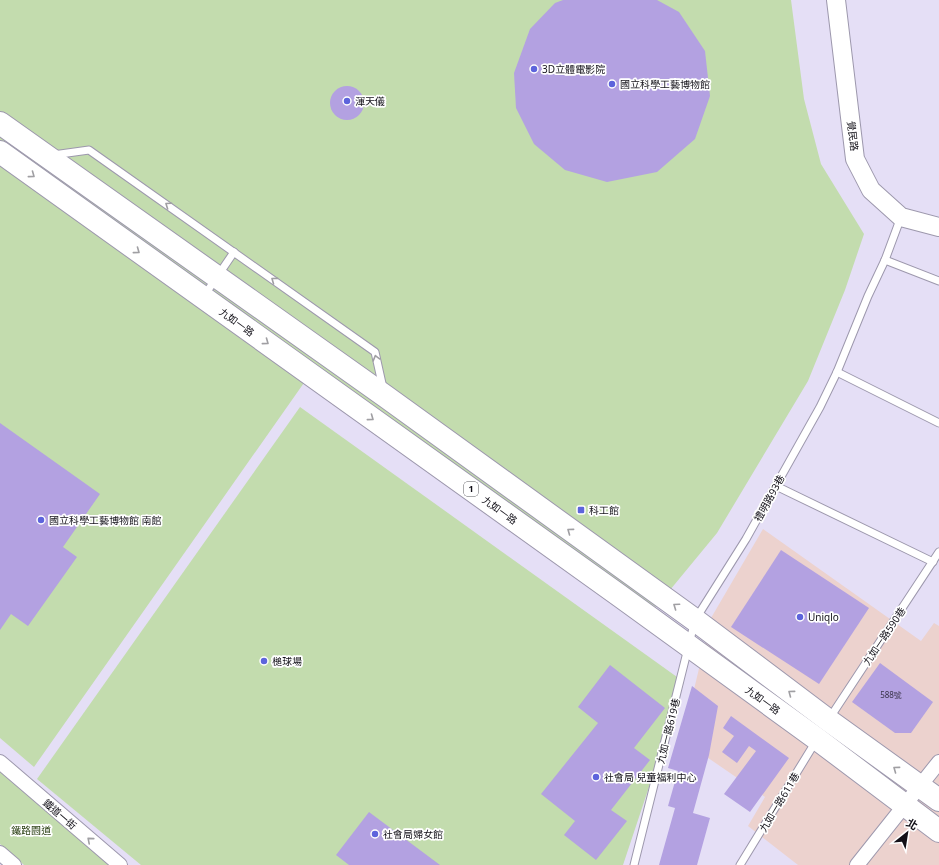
<svg xmlns="http://www.w3.org/2000/svg" width="939" height="865" font-family="'Noto Sans','Noto Sans TC',sans-serif">
<style>
.commercial{fill:#ecd2ce}
.green{fill:#c3dcae}
.building{fill:#b3a1e1}
.lines{fill:none;stroke-linecap:round;stroke-linejoin:round}
.service-casing{stroke:#9d98ad;stroke-width:9}
.minor-casing{stroke:#9d98ad;stroke-width:16}
.tertiary-casing{stroke:#9d98ad;stroke-width:20}
.primary-casing{stroke:#9d98ad;stroke-width:24}
.service{stroke:#fff;stroke-width:7}
.minor{stroke:#fff;stroke-width:14}
.tertiary{stroke:#fff;stroke-width:18}
.primary{stroke:#fff;stroke-width:22}
.oneway{stroke:#a09fa3}
.poi-dot{fill:#5d64dc;stroke:#fff;stroke-width:1.5}
.labels{text-anchor:middle;stroke-width:3.5;stroke-linejoin:round;paint-order:stroke}
.number-label{font-size:8px;fill:#3a344a}
.shield{fill:#fff;stroke:#59585d;stroke-width:1}
.shield-label{font-size:9px;font-weight:bold;fill:#121018}
.poi-label{font-size:10px;fill:#121018;stroke:#fff;text-anchor:start}
.street-label{font-size:10px;fill:#121018;stroke:#fff}
.park-label{font-size:10px;fill:#2b4014;stroke:#fff}
</style>
<rect width="100%" height="100%" fill="#e5dff6"/>
<polygon class="commercial" points="763,529 921,641 934,623 939,626 939,865 798,865 748,826 765,797 682,740 711,618"/>
<g class="green">
<polygon points="0,0 791,0 804,99 821,164 864,234 845,290 808,381 717,533 656,607 623,588 313,370 34,767 0,738"/>
<polygon points="300,407 684,682 623,865 141,865 37,779"/>
<polygon points="0,763 121,865 24,865 0,844"/>
</g>
<g class="building">
<polygon points="563,0 657,0 679,12 705,51 710,96 695,139 657,172 607,182 565,170 534,144 516,108 514,73 530,29 555,3"/>
<circle cx="347" cy="103" r="17"/>
<polygon points="0,423 100,494 63,547 77,557 28,626 11,614 0,630"/>
<polygon points="781,550 869,608 819,684 731,627"/>
<polygon points="880,663 933,702 911,733 895,733 852,702"/>
<polygon points="610,665 665,708 634,748 650,760 611,810 627,821 596,860 564,835 575,821 541,794 598,723 578,707"/>
<polygon points="692,686 718,706 709,755 693,813 710,818 697,865 659,865 675,808 668,806 678,771 668,768"/>
<polygon points="731,716 789,758 750,812 724,794 756,751 749,746 737,763 722,752 734,736 723,728"/>
<polygon points="369,812 440,865 349,865 336,855"/>
</g>
<g class="lines">
<defs>
<g id="service">
<polyline points="53,155 89,150 375,352 383,388"/>
<polyline points="885,260 939,281"/>
<polyline points="204,296 234,252"/>
<polyline points="837,372 939,423"/>
<polyline points="776,486 933,562"/>
<polyline points="829,719 939,552"/>
<polyline points="634,865 695,620 746,539 820,407 837,372 868,296 885,260 901,217"/>
<polyline points="740,865 816,741"/>
</g>
<g id="minor">
<polyline points="0,762 120,865"/>
<polyline points="0,853 14,865"/>
<polyline points="857,865 939,762"/>
</g>
<polyline id="tertiary" points="836,0 855,159 871,190 901,217 939,227"/>
<g id="primary">
<polyline points="0,123 385,396 695,620 828,720 939,800"/>
<polyline points="0,152 620,596 817,739 939,831"/>
</g>
</defs>
<use href="#service" class="service-casing"/>
<use href="#minor" class="minor-casing"/>
<use href="#tertiary" class="tertiary-casing"/>
<use href="#primary" class="primary-casing"/>
<use href="#service" class="service"/>
<use href="#minor" class="minor"/>
<use href="#tertiary" class="tertiary"/>
<use href="#primary" class="primary"/>
</g>
<defs><path id="oneway-chevron" d="M-2-3.5L2.5 0L-2 3.5" fill="none" stroke-width="1.6" stroke-linecap="round" stroke-linejoin="round"/></defs>
<g class="oneway">
<use href="#oneway-chevron" transform="translate(32 175) rotate(36)"/>
<use href="#oneway-chevron" transform="translate(168 205) rotate(-145)"/>
<use href="#oneway-chevron" transform="translate(137 251) rotate(36)"/>
<use href="#oneway-chevron" transform="translate(274 280) rotate(-144)"/>
<use href="#oneway-chevron" transform="translate(266 342) rotate(36)"/>
<use href="#oneway-chevron" transform="translate(376 358) rotate(-105)"/>
<use href="#oneway-chevron" transform="translate(371 418) rotate(36)"/>
<use href="#oneway-chevron" transform="translate(570 531) rotate(-144)"/>
<use href="#oneway-chevron" transform="translate(676 606) rotate(-145)"/>
<use href="#oneway-chevron" transform="translate(791 693) rotate(-143)"/>
<use href="#oneway-chevron" transform="translate(896 769) rotate(-144)"/>
<use href="#oneway-chevron" transform="translate(90 840) rotate(-139)"/>
</g>
<g class="poi-dot">
<circle cx="534" cy="69" r="4"/>
<circle cx="612" cy="84" r="4"/>
<circle cx="347" cy="101" r="4"/>
<rect x="577" y="506" width="8" height="8" rx="2"/>
<circle cx="41" cy="520" r="4"/>
<circle cx="800" cy="617" r="4"/>
<circle cx="264" cy="661" r="4"/>
<circle cx="596" cy="777" r="4"/>
<circle cx="375" cy="834" r="4"/>
</g>
<g class="labels">
<g class="number-label">
<text x="891" y="698">588號</text>
</g>
<rect class="shield" x="464" y="482" width="14" height="14" rx="3"/>
<g class="shield-label">
<text x="471" y="492">1</text>
</g>
<g class="poi-label">
<text x="542" y="73">3D立體電影院</text>
<text x="620" y="88">國立科學工藝博物館</text>
<text x="355" y="105">渾天儀</text>
<text x="589" y="514">科工館</text>
<text x="49" y="524">國立科學工藝博物館 南館</text>
<text x="808" y="621">Uniqlo</text>
<text x="272" y="665">槌球場</text>
<text x="604" y="781">社會局 兒童福利中心</text>
<text x="383" y="838">社會局婦女館</text>
</g>
<g class="street-label">
<text transform="translate(853 136) rotate(83)" y="4">覺民路</text>
<text transform="translate(237 322) rotate(36)" y="4">九如一路</text>
<text transform="translate(769 498) rotate(-61)" y="4">禮明路93巷</text>
<text transform="translate(500 510) rotate(36)" y="4">九如一路</text>
<text transform="translate(884 636) rotate(-56)" y="4">九如一路590巷</text>
<text transform="translate(763 700) rotate(36)" y="4">九如一路</text>
<text transform="translate(668 731) rotate(-76)" y="4">九如一路619巷</text>
<text transform="translate(779 802) rotate(-59)" y="4">九如一路611巷</text>
<text transform="translate(60 814) rotate(41)" y="4">鐵道一街</text>
</g>
<g class="park-label">
<text x="31" y="834">鐵路園道</text>
</g>
</g>
<g transform="translate(907 833) rotate(30)" stroke="#ffffff" stroke-width="3" paint-order="stroke">
<path d="M0-3L7 15L0 10L-7 15Z" fill="#121018"/>
<text y="-6" font-size="11" font-weight="bold" text-anchor="middle" fill="#121018">北</text>
</g>
</svg>
